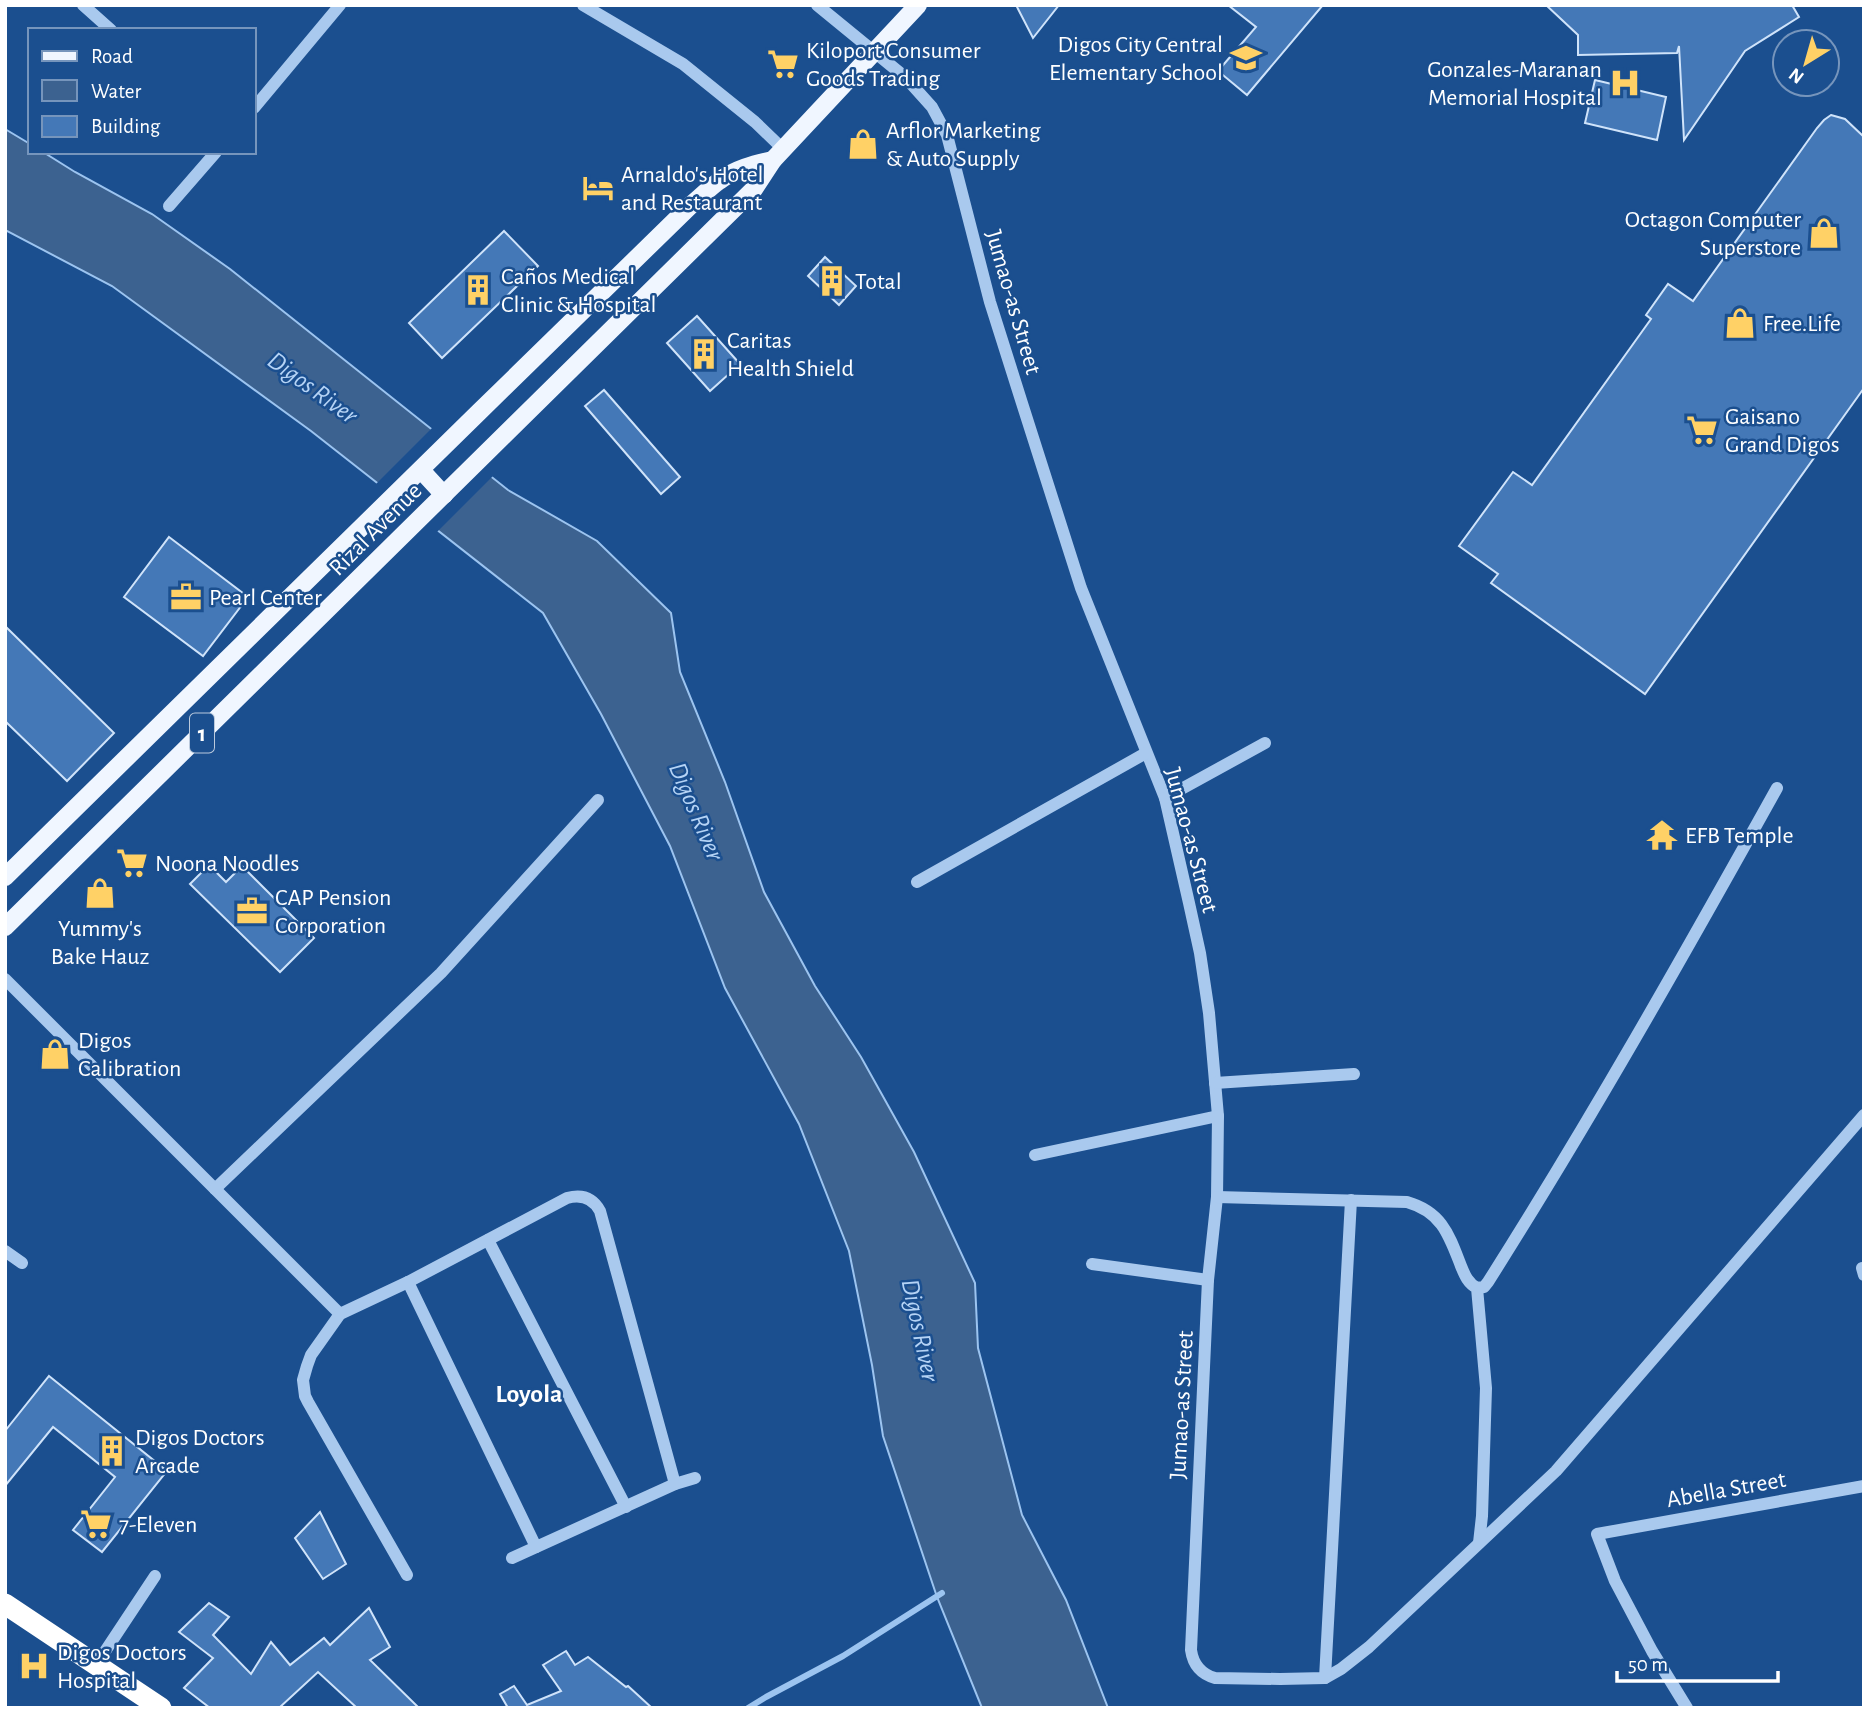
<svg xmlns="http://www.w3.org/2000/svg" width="1869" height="1713" font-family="'Alegreya Sans',sans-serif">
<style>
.water{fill:#3c6290;stroke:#9cc4f0;stroke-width:2}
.pier{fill:#1b4f8f}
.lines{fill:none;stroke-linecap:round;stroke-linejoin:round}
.stream{stroke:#9cc4f0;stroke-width:6}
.building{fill:#4478b7;stroke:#cfe3fa;stroke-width:2}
.minor{stroke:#a9c9ee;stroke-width:12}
.major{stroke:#f0f6ff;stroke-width:18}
.highway{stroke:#fff;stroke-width:21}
.labels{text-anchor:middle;stroke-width:5;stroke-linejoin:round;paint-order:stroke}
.shield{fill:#1b4f8f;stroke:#bbcadd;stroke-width:2}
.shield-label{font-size:23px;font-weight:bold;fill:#fff}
.poi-label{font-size:24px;fill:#fff;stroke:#1b4f8f;text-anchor:start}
.street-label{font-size:24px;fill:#fff;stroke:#1b4f8f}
.water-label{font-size:26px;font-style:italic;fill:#b5d3f5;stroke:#1b4f8f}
.neighbourhood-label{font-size:26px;font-weight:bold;fill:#fff;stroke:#1b4f8f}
</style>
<rect width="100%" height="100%" fill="#1b4f8f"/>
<polygon class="water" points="5,129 30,144 30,152 43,152 75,172 152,214 230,269 508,490 597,541 671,613 680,672 725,782 764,892 815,986 861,1057 914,1152 975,1283 978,1348 1022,1515 1066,1600 1108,1708 982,1708 937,1597 883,1436 872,1365 849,1251 799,1124 725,988 670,846 601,714 543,613 311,431 112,286 5,230"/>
<polygon class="pier" points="433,427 494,475 436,533 375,485"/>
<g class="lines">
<polyline class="stream" points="748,1708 766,1697 843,1656 942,1593"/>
</g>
<g class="building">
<polygon points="1016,5 1059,5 1033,38"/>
<polygon points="1228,5 1323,5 1247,95 1218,71 1256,27"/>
<polygon points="1546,5 1792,5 1799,17 1745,51 1684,140 1679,46 1677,53 1578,55 1578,35"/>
<polygon points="1595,80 1666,97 1657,140 1585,123"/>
<polygon points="1831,115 1845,119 1864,137 1864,388 1645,694 1491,583 1498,574 1459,546 1513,472 1532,485 1651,319 1646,315 1668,284 1693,301 1817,128 1824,120"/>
<polygon points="504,231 538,266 442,358 409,323"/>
<polygon points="825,257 856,286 839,305 808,276"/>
<polygon points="697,316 740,364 710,391 667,343"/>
<polygon points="604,390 680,477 661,494 585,406"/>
<polygon points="169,537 248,597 203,656 124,597"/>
<polygon points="5,626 114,733 67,781 5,721"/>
<polygon points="209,865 226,882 242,866 314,938 280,972 190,884"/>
<polygon points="49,1376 167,1471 102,1552 73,1530 115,1477 53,1427 5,1486 5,1431"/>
<polygon points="320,1512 346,1564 323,1579 295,1538"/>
<polygon points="209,1603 229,1617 213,1635 251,1674 271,1642 290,1665 324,1638 330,1645 369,1608 390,1647 370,1660 419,1708 357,1708 318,1672 279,1708 210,1708 184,1688 213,1658 179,1632"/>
<polygon points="566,1651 575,1665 588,1657 626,1687 628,1686 652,1708 508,1708 500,1694 514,1686 527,1705 561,1691 543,1665"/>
</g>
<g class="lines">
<g class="minor">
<polyline points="83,5 111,30"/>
<polyline points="583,5 683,64 755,122 783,149"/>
<path d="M817 5 905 77 932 107 947 135 990 302 1021 400 1081 588 1165 798 1189 903 1200 953 1209 1013 1218 1116 1217 1197 1208 1280 1191 1650C1193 1664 1201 1674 1215 1678L1280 1679 1325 1678 1341 1669 1369 1647 1556 1471 1864 1115"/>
<polyline points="254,108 340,5"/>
<polyline points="169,206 216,152"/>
<polyline points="1165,798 1265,743"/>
<polyline points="917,882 1146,753"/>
<polyline points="5,979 340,1314"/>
<polyline points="1215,1083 1354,1074"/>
<polyline points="1035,1155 1218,1116"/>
<polyline points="215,1189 441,973 598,800"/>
<path d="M1217 1197 1407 1202C1442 1212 1449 1235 1461 1266 1465 1276 1468 1283 1477 1288L1486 1388 1482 1516 1479 1543"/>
<polyline points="488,1240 626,1507"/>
<polyline points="5,1251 22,1263"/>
<polyline points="1092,1264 1208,1280"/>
<polyline points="1862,1268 1864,1275"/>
<polyline points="408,1282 536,1547"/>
<path d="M1477 1288 1484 1287 1488 1282C1590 1121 1684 955 1777 788"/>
<polyline points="512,1558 675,1484 695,1478"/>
<path d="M407 1575 308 1402 305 1396 303 1380 307 1366 311 1355 340 1314 408 1282 567 1198C582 1194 593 1198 600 1211L675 1484"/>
<polyline points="96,1665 155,1576"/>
<polyline points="1325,1678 1351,1200"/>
<polyline points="1687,1708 1652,1651 1615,1581 1597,1534 1864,1486"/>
</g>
<g class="major">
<polyline points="421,470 444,495"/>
<path d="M5 877 479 412 692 204C701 197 709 188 719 181 735 169 754 164 773 160"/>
<polyline points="5,927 754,189 773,160 918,5"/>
</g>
<polyline class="highway" points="5,1604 161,1708"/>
</g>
<defs>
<symbol id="school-bare" viewBox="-9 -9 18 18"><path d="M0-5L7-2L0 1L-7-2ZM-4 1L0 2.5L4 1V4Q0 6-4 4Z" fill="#ffd166" stroke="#1b4f8f" stroke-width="2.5" paint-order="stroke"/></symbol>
<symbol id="supermarket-bare" viewBox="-9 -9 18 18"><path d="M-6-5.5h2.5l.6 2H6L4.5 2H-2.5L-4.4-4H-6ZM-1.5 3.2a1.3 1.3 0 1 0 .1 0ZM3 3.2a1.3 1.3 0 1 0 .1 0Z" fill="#ffd166" stroke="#1b4f8f" stroke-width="2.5" paint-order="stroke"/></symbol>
<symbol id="hospital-bare" viewBox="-9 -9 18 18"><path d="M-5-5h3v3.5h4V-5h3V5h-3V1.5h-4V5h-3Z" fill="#ffd166" stroke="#1b4f8f" stroke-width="2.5" paint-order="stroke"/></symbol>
<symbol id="shop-bare" viewBox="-9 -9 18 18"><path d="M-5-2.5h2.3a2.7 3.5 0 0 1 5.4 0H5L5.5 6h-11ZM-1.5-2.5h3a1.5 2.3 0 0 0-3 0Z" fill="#ffd166" stroke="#1b4f8f" stroke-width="2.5" paint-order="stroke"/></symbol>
<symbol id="hotel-bare" viewBox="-9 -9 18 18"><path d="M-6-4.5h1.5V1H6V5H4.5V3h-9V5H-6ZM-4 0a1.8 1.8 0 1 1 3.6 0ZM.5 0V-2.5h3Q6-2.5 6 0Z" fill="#ffd166" stroke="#1b4f8f" stroke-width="2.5" paint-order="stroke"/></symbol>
<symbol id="building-bare" viewBox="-9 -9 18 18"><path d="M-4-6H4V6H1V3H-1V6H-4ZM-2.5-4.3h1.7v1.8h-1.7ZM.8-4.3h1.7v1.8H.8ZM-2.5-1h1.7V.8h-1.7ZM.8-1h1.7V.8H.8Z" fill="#ffd166" stroke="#1b4f8f" stroke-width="2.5" paint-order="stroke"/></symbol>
<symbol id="office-bare" viewBox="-9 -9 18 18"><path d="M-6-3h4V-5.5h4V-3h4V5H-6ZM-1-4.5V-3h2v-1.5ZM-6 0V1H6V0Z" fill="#ffd166" stroke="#1b4f8f" stroke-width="2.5" paint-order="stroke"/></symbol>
<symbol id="temple-bare" viewBox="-9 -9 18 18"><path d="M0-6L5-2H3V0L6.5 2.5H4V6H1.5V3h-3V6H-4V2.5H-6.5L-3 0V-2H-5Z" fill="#ffd166" stroke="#1b4f8f" stroke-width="2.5" paint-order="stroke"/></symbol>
</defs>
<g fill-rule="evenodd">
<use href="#school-bare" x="1224" y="36" width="44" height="44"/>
<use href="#supermarket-bare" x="761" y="42" width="44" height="44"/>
<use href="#hospital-bare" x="1603" y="61" width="44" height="44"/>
<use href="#shop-bare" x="841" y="122" width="44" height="44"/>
<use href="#hotel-bare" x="576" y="166" width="44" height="44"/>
<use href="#shop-bare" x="1802" y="211" width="44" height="44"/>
<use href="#building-bare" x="810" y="259" width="44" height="44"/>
<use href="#building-bare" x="456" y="268" width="44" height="44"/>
<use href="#shop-bare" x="1718" y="301" width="44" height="44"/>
<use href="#building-bare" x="682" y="332" width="44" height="44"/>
<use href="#supermarket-bare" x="1680" y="408" width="44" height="44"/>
<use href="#office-bare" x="164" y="575" width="44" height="44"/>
<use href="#temple-bare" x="1640" y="813" width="44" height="44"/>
<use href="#supermarket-bare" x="110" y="841" width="44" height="44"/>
<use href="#shop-bare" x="78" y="871" width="44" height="44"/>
<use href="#office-bare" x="230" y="889" width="44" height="44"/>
<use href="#shop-bare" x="33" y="1032" width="44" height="44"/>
<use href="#building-bare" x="90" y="1429" width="44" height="44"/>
<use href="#supermarket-bare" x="74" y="1502" width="44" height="44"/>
<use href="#hospital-bare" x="12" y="1644" width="44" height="44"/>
</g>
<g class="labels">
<rect class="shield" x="190" y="713.5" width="24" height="39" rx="5"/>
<g class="shield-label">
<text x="202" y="741">1</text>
</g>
<g class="poi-label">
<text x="1223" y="52" text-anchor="end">Digos City Central<tspan x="1223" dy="28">Elementary School</tspan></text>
<text x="806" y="58">Kiloport Consumer<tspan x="806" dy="28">Goods Trading</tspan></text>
<text x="1602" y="77" text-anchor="end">Gonzales-Maranan<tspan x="1602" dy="28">Memorial Hospital</tspan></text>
<text x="886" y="138">Arflor Marketing<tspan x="886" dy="28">&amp; Auto Supply</tspan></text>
<text x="621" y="182">Arnaldo's Hotel<tspan x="621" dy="28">and Restaurant</tspan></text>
<text x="1801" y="227" text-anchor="end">Octagon Computer<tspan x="1801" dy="28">Superstore</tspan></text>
<text x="501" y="284">Caños Medical<tspan x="501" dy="28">Clinic &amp; Hospital</tspan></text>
<text x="855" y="289">Total</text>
<text x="1763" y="331">Free.Life</text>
<text x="727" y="348">Caritas<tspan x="727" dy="28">Health Shield</tspan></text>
<text x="1725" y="424">Gaisano<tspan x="1725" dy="28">Grand Digos</tspan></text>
<text x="209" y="605">Pearl Center</text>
<text x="1685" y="843">EFB Temple</text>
<text x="155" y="871">Noona Noodles</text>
<text x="275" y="905">CAP Pension<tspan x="275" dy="28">Corporation</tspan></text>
<text x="100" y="936" text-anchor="middle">Yummy's<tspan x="100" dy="28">Bake Hauz</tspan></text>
<text x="78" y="1048">Digos<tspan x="78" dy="28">Calibration</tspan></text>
<text x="135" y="1445">Digos Doctors<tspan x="135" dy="28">Arcade</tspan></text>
<text x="119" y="1532">7-Eleven</text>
<text x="57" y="1660">Digos Doctors<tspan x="57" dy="28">Hospital</tspan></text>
</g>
<g class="street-label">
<text transform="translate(1014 302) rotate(74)" y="8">Jumao-as Street</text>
<text transform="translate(375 529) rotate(-45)" y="8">Rizal Avenue</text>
<text transform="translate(1192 840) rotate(75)" y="8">Jumao-as Street</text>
<text transform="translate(1181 1405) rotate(-87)" y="8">Jumao-as Street</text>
<text transform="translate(1726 1489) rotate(-10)" y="8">Abella Street</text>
</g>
<g class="water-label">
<text transform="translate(313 387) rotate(36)" y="9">Digos River</text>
<text transform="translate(697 811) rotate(67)" y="9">Digos River</text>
<text transform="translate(921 1330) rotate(78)" y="9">Digos River</text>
</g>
<g class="neighbourhood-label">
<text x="529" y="1402">Loyola</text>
</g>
</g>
<rect width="1869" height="1713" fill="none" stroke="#ffffff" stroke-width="14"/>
<rect x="28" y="28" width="228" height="126" fill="#1b4f8f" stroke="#7695bc" stroke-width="2"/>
<rect x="42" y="51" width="35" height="10" fill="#f0f6ff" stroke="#7695bc" stroke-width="2"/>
<text x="91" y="63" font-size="21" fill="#ffffff">Road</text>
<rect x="42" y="80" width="35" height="21" fill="#3c6290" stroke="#7695bc" stroke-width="2"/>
<text x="91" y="98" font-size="21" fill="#ffffff">Water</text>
<rect x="42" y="116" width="35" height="21" fill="#4478b7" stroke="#7695bc" stroke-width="2"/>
<text x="91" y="133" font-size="21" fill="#ffffff">Building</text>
<g transform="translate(1806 63) rotate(217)"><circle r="33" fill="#1b4f8f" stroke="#7695bc" stroke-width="2"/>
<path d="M0-5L12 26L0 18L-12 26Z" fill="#ffd166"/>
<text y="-10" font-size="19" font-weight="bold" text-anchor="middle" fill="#ffffff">N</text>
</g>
<path d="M1617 1671v10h161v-10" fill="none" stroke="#ffffff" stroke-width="3.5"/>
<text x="1628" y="1671" font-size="21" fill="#ffffff" stroke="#1b4f8f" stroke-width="5" paint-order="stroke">50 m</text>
</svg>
